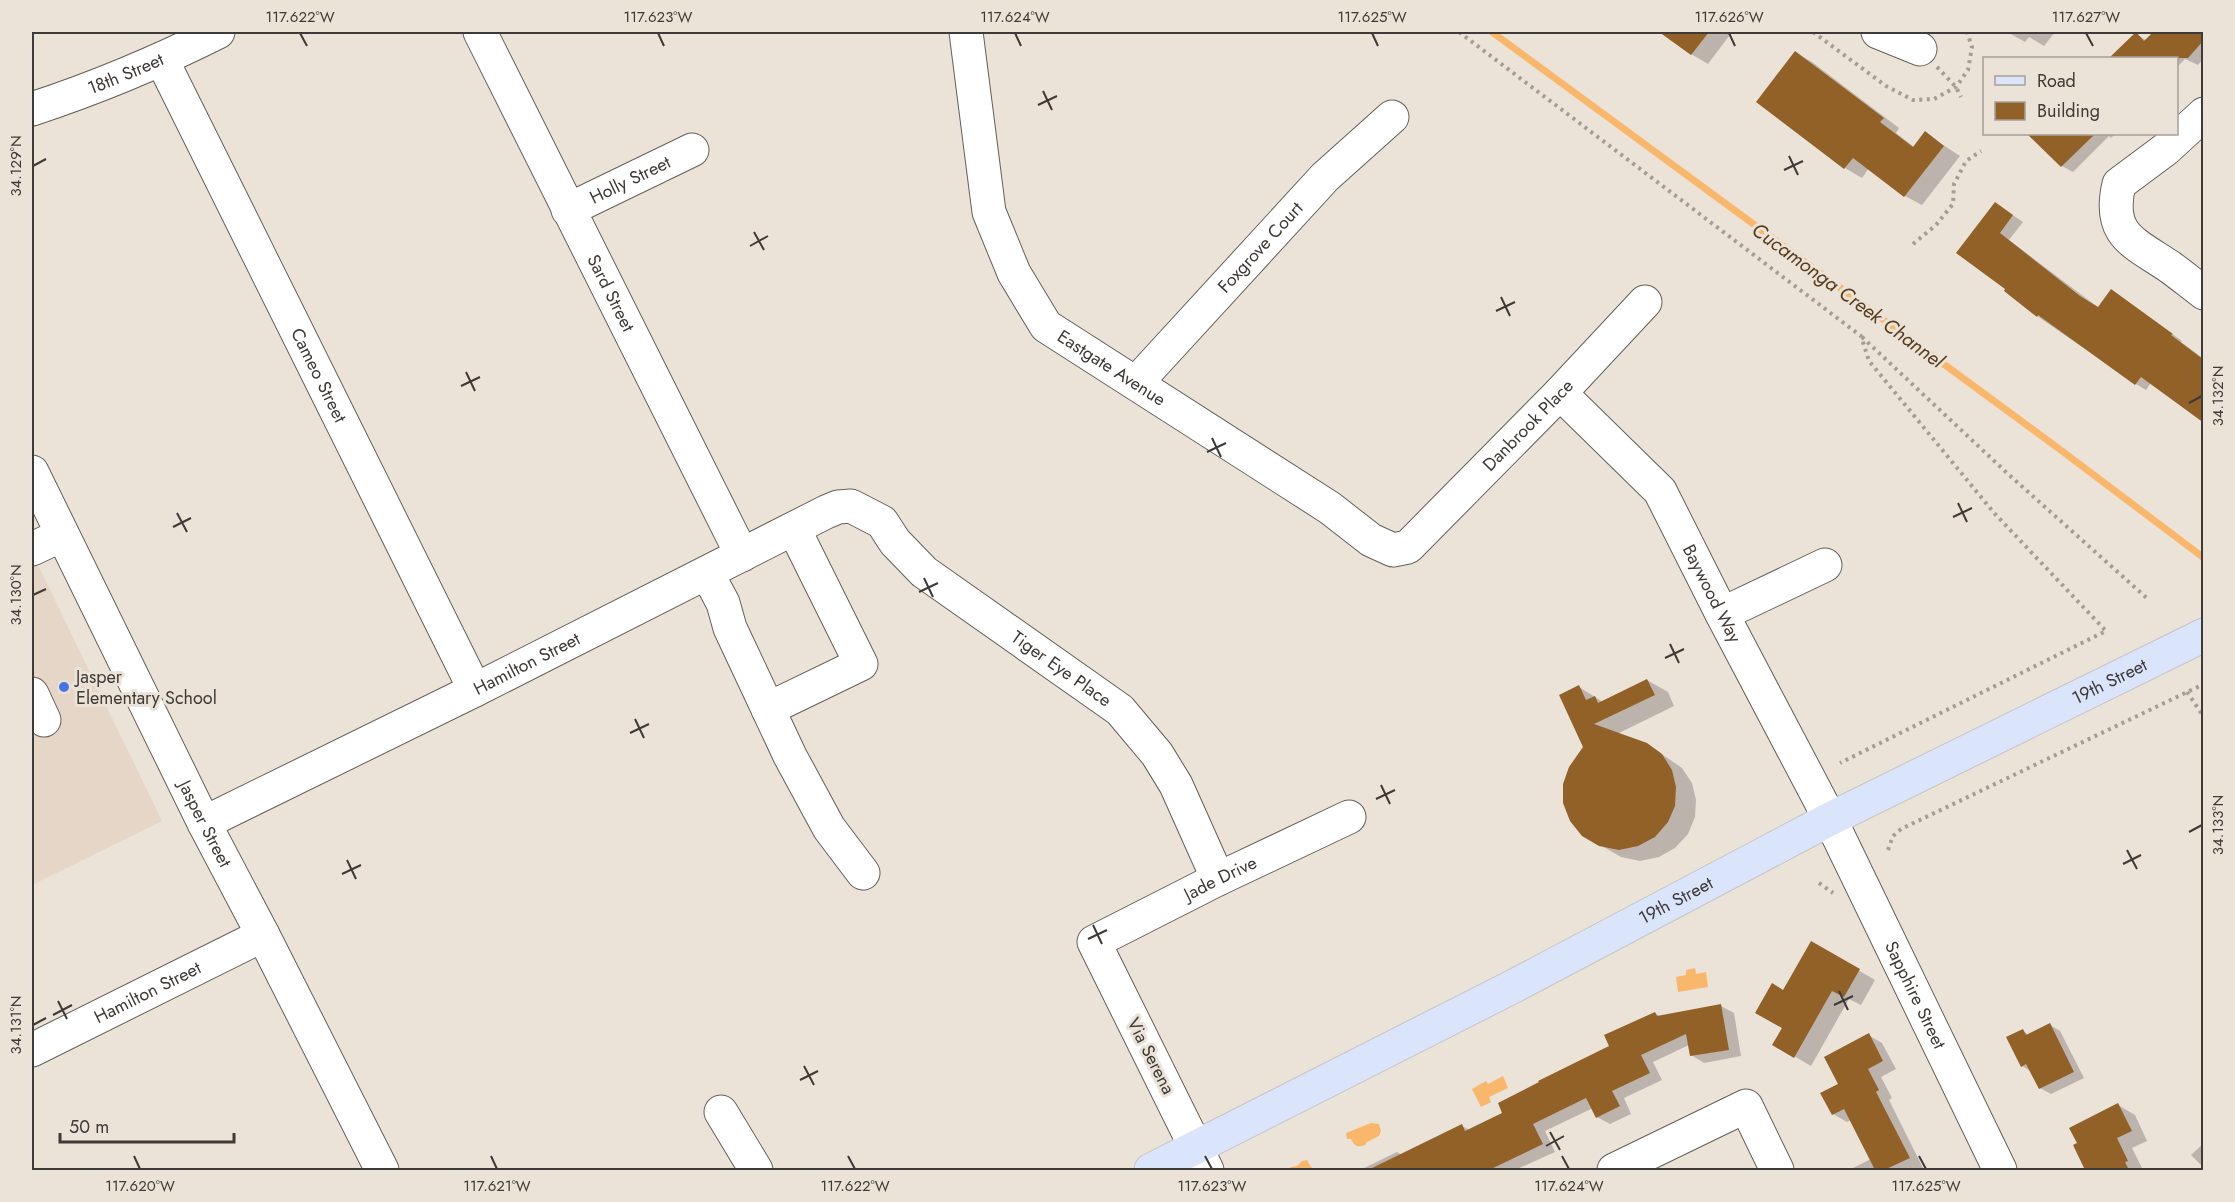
<svg xmlns="http://www.w3.org/2000/svg" width="2235" height="1202" font-family="Jost,sans-serif">
<style>
.built{fill:#e5d6c7}
.water{fill:#f9b76c}
.shadow{fill:#0003}
.lines{fill:none;stroke-linecap:round;stroke-linejoin:round}
.stream{stroke:#f9b76c;stroke-width:7}
.building{fill:#916127}
.minor-casing{stroke:#676058;stroke-width:35}
.major-casing{stroke:#c5c4c3;stroke-width:35}
.path{stroke:#a49d96;stroke-width:4;stroke-dasharray:3 4.5;stroke-linecap:butt}
.minor{stroke:#fff;stroke-width:33}
.major{stroke:#dae5fc;stroke-width:33}
.ticks{fill:none;stroke:#3e3a37;stroke-width:2}
.poi-dot{fill:#4972e5;stroke:#ebe2d8;stroke-width:2}
.labels{text-anchor:middle;stroke-width:6;stroke-linejoin:round;paint-order:stroke}
.street-label{font-size:18px;fill:#3e3a37;stroke:#ebe2d8}
.poi-label{font-size:18px;fill:#3e3a37;stroke:#ebe2d8;text-anchor:start}
.water-label{font-size:20px;font-style:italic;fill:#583d1e;stroke:#ebe2d8}
.neatline{fill:none;stroke:#3e3a37;stroke-width:2}
.ticks-label{font-size:15px;text-anchor:middle;fill:#3e3a37}
</style>
<rect width="100%" height="100%" fill="#ebe2d8"/>
<polygon class="built" points="32,553 162,821 32,885"/>
<g class="water">
<polygon points="1695,968 1696,974 1706,972 1708,987 1678,992 1676,977 1686,975 1686,970"/>
<polygon points="1503,1076 1508,1088 1489,1097 1491,1102 1481,1107 1472,1089 1486,1081 1488,1084"/>
<path d="M1371 1123 1379 1124 1381 1131 1379 1136 1367 1142 1365 1145C1358 1148 1354 1146 1351 1139H1347L1346 1133Z"/>
<polygon points="1307,1160 1311,1167 1316,1170 1287,1170 1291,1167 1297,1166 1302,1161"/>
</g>
<g class="shadow">
<polygon points="1662,32 1732,32 1708,64 1691,54"/>
<polygon points="2007,32 2055,32 2044,46 2029,37 2025,42"/>
<polygon points="2155,32 2204,32 2204,58 2198,65 2185,59 2176,68 2176,58 2110,58 2136,34 2147,41"/>
<polygon points="1796,53 1812,62 1899,128 1896,133 1914,147 1925,133 1960,156 1922,205 1905,196 1869,168 1862,178 1845,168 1758,102"/>
<polygon points="2035,134 2115,134 2111,138 2109,136 2073,172 2062,166 2032,136"/>
<polygon points="1996,204 2023,222 2009,240 2099,308 2122,298 2182,341 2181,342 2204,359 2204,421 2151,383 2146,390 2136,384 2037,316 2006,291"/>
<polygon points="1647,680 1668,692 1674,706 1617,734 1647,744 1682,768 1692,783 1696,800 1695,817 1688,834 1675,848 1659,857 1640,861 1621,857 1583,835 1585,747 1579,687 1603,702"/>
<polygon points="1812,943 1875,980 1861,1005 1849,999 1811,1066 1774,1044 1784,1028 1783,992"/>
<polygon points="1721,1006 1734,1013 1741,1056 1704,1063 1691,1055 1689,1045 1653,1062 1662,1080 1624,1098 1631,1114 1610,1124 1597,1117 1593,1108 1545,1131 1555,1152 1515,1170 1360,1170 1397,1152 1402,1155 1462,1126 1470,1130 1504,1114 1611,1047 1655,1013 1661,1017"/>
<polygon points="2050,1025 2060,1031 2084,1078 2051,1094 2040,1088 2032,1072 2022,1066 2023,1031 2029,1035"/>
<polygon points="1868,1035 1882,1043 1896,1069 1881,1077 1892,1098 1889,1100 1924,1170 1851,1169 1871,1159 1851,1120 1847,1122 1833,1114 1840,1085"/>
<polygon points="2118,1105 2135,1115 2147,1141 2132,1148 2143,1170 2087,1170 2075,1146"/>
<polygon points="2204,1143 2204,1168 2191,1155"/>
</g>
<g class="lines">
<polyline class="stream" points="1492,32 2062,451 2204,558"/>
</g>
<g class="building">
<polygon points="1659,32 1709,32 1691,55"/>
<polygon points="2136,32 2144,41 2153,32 2204,32 2204,40 2188,58 2109,58"/>
<polygon points="1795,51 1884,118 1880,122 1913,147 1925,131 1944,146 1904,197 1853,158 1844,169 1756,102"/>
<polygon points="2027,134 2095,134 2061,167"/>
<polygon points="1995,202 2013,215 2000,233 2080,296 2098,307 2111,289 2173,334 2171,335 2204,360 2204,423 2141,377 2135,385 2038,315 2037,317 2004,291 2005,289 1956,253"/>
<polygon points="1647,679 1655,695 1594,724 1647,743 1662,754 1672,770 1676,787 1675,806 1668,822 1655,837 1638,846 1619,850 1599,846 1582,836 1570,821 1563,803 1563,784 1569,767 1583,747 1559,695 1579,685 1586,700 1595,696 1598,703"/>
<polygon points="1811,941 1860,969 1844,997 1832,991 1794,1058 1772,1045 1782,1028 1755,1013 1772,983 1783,990"/>
<polygon points="1721,1004 1729,1050 1690,1056 1686,1034 1641,1055 1650,1073 1612,1091 1620,1106 1596,1118 1586,1098 1533,1124 1543,1144 1489,1170 1368,1170 1462,1124 1465,1131 1502,1113 1498,1103 1539,1082 1538,1081 1609,1046 1604,1035 1655,1012 1657,1016"/>
<polygon points="2050,1023 2074,1072 2039,1089 2026,1064 2021,1067 2006,1037 2023,1029 2026,1035"/>
<polygon points="1869,1033 1883,1061 1868,1069 1879,1090 1876,1092 1910,1158 1884,1170 1875,1170 1844,1109 1832,1115 1820,1093 1838,1084 1824,1057"/>
<polygon points="2118,1103 2132,1131 2117,1138 2128,1161 2125,1162 2129,1170 2085,1170 2073,1145 2077,1143 2069,1128"/>
</g>
<g class="lines">
<defs>
<g id="minor">
<path id="s1" d="M480 32 742 555"/>
<path id="s2" d="M966 32 989 212 1014 273 1046 326 1330 508 1371 540 1393 550 1408 547 1560 393 1645 302"/>
<polyline points="1878,32 1920,49"/>
<path id="s3" d="M162 60 475 690"/>
<path id="s4" d="M32 109C96 88 158 62 218 32"/>
<path d="M2204 114 2166 149 2119 184C2107 235 2133 242 2170 267 2181 275 2192 284 2204 293"/>
<path id="s5" d="M568 210 692 150"/>
<path id="s6" d="M1136 383 1325 177 1392 117"/>
<path id="s7" d="M1560 393 1660 491 1722 614 1830 819 2000 1170"/>
<path id="s8" d="M32 472 204 823 263 935 382 1170"/>
<polyline points="32,549 62,535"/>
<polyline points="707,573 723,603 730,628 768,709 861,664 794,529"/>
<polyline points="1722,614 1825,565"/>
<polyline points="32,694 44,720"/>
<polyline points="768,709 790,756 829,828 863,873"/>
<path id="s9" d="M204 823 475 690 826 512 838 507 851 506 882 522 895 542 924 572 1120 710 1157 754 1176 785 1218 879"/>
<path id="s10" d="M32 1050 263 935"/>
<polyline points="721,1112 756,1170"/>
<path id="s11" d="M1207 1170 1094 942 1218 879 1349 817"/>
<polyline points="1614,1170 1746,1106 1777,1170"/>
</g>
<g id="major">
<path id="s12" d="M1151 1170 1514 986 1830 819 2204 635"/>
</g>
</defs>
<use href="#minor" class="minor-casing"/>
<use href="#major" class="major-casing"/>
<g class="path">
<polyline points="1459,32 1861,336 1869,361 1995,514 2106,631 1840,763"/>
<polyline points="1813,32 1886,86 1913,100 1934,99 1956,87 1968,70 1972,47 1967,32"/>
<polyline points="1937,67 1956,87 1961,97"/>
<polyline points="1913,244 1936,225 1953,204 1954,184 1966,161 1981,151"/>
<polyline points="1862,337 2007,473 2148,599"/>
<polyline points="2187,692 2204,717"/>
<polyline points="1888,850 1893,836 1901,829 2204,684"/>
<polyline points="1819,883 1833,893"/>
</g>
<use href="#minor" class="minor"/>
<use href="#major" class="major"/>
</g>
<path class="ticks" d="M300 33 307 46M658 33 664 46M1015 33 1021 46M1372 33 1378 46M1729 33 1735 46M2086 33 2093 46M1043 91 1052 110M1038 105 1057 96M1789 156 1798 175M33 166 46 159M1784 170 1803 161M754 232 764 250M750 246 768 236M1501 297 1510 316M1496 311 1515 302M466 372 475 391M461 386 480 377M2189 403 2202 396M1212 438 1221 457M1207 452 1226 443M1958 503 1967 522M177 513 187 532M1953 517 1972 508M173 527 191 518M924 578 933 597M919 592 938 583M33 595 46 589M1670 644 1679 663M1665 658 1684 649M635 719 644 738M630 733 649 724M1381 785 1390 804M1376 799 1395 790M2189 832 2202 825M2127 850 2137 869M347 860 356 879M2123 864 2141 855M342 874 361 865M1093 925 1102 944M1088 939 1107 930M1839 991 1848 1010M58 1001 67 1019M1834 1005 1853 996M53 1015 72 1005M33 1025 46 1018M804 1066 814 1085M800 1080 818 1071M1550 1132 1560 1150M1546 1146 1564 1136M134 1156 140 1169M491 1156 497 1169M848 1156 855 1169M1205 1156 1212 1169M1562 1156 1569 1169M1919 1156 1926 1169"/>
<circle class="poi-dot" cx="64" cy="687" r="6"/>
<g class="labels">
<g class="street-label">
<text dy="6" stroke="none"><textPath href="#s4" startOffset="100">18th Street</textPath></text>
<text dy="6" stroke="none"><textPath href="#s5" startOffset="69">Holly Street</textPath></text>
<text dy="6" stroke="none"><textPath href="#s6" startOffset="184">Foxgrove Court</textPath></text>
<text dy="6" stroke="none"><textPath href="#s1" startOffset="292">Sard Street</textPath></text>
<text dy="6" stroke="none"><textPath href="#s2" startOffset="387">Eastgate Avenue</textPath></text>
<text dy="6" stroke="none"><textPath href="#s3" startOffset="352">Cameo Street</textPath></text>
<text dy="6" stroke="none"><textPath href="#s2" startOffset="909">Danbrook Place</textPath></text>
<text dy="6" stroke="none"><textPath href="#s7" startOffset="255">Baywood Way</textPath></text>
<text dy="6" stroke="none"><textPath href="#s9" startOffset="360">Hamilton Street</textPath></text>
<text dy="6" stroke="none"><textPath href="#s9" startOffset="990">Tiger Eye Place</textPath></text>
<text dy="6" stroke="none"><textPath href="#s12" startOffset="1076">19th Street</textPath></text>
<text dy="6" stroke="none"><textPath href="#s8" startOffset="392">Jasper Street</textPath></text>
<text dy="6" stroke="none"><textPath href="#s11" startOffset="396">Jade Drive</textPath></text>
<text dy="6" stroke="none"><textPath href="#s12" startOffset="590">19th Street</textPath></text>
<text dy="6" stroke="none"><textPath href="#s10" startOffset="129">Hamilton Street</textPath></text>
<text dy="6" stroke="none"><textPath href="#s7" startOffset="705">Sapphire Street</textPath></text>
<text transform="translate(1151 1056) rotate(63)" y="6">Via Serena</text>
</g>
<g class="poi-label">
<text x="76" y="683">Jasper<tspan x="76" dy="21">Elementary School</tspan></text>
</g>
<g class="water-label">
<text transform="translate(1848 295) rotate(36)" y="7">Cucamonga Creek Channel</text>
</g>
</g>
<rect width="2235" height="1202" fill="none" stroke="#ebe2d8" stroke-width="66"/>
<rect x="1983" y="57" width="195" height="78" fill="#ebe2d8" stroke="#a69f98" stroke-width="1.5"/>
<rect x="1995" y="76" width="30" height="9" fill="#dae5fc" stroke="#a69f98" stroke-width="1.5"/>
<text x="2037" y="87" font-size="18" fill="#3e3a37">Road</text>
<rect x="1995" y="102" width="30" height="18" fill="#916127" stroke="#a69f98" stroke-width="1.5"/>
<text x="2037" y="117" font-size="18" fill="#3e3a37">Building</text>
<path d="M60 1133v9h174v-9" fill="none" stroke="#3e3a37" stroke-width="3"/>
<text x="69" y="1133" font-size="18" fill="#3e3a37" stroke="#ebe2d8" stroke-width="4.5" paint-order="stroke">50 m</text>
<rect x="33" y="33" width="2169" height="1136" class="neatline"/>
<g class="ticks-label">
<text x="300" y="22">117.622°W</text>
<text x="658" y="22">117.623°W</text>
<text x="1015" y="22">117.624°W</text>
<text x="1372" y="22">117.625°W</text>
<text x="1729" y="22">117.626°W</text>
<text x="2086" y="22">117.627°W</text>
<text transform="translate(16 166) rotate(-90)" y="5">34.129°N</text>
<text transform="translate(2218 396) rotate(-90)" y="5">34.132°N</text>
<text transform="translate(16 595) rotate(-90)" y="5">34.130°N</text>
<text transform="translate(2218 825) rotate(-90)" y="5">34.133°N</text>
<text transform="translate(16 1025) rotate(-90)" y="5">34.131°N</text>
<text x="140" y="1191">117.620°W</text>
<text x="497" y="1191">117.621°W</text>
<text x="855" y="1191">117.622°W</text>
<text x="1212" y="1191">117.623°W</text>
<text x="1569" y="1191">117.624°W</text>
<text x="1926" y="1191">117.625°W</text>
</g>
</svg>
